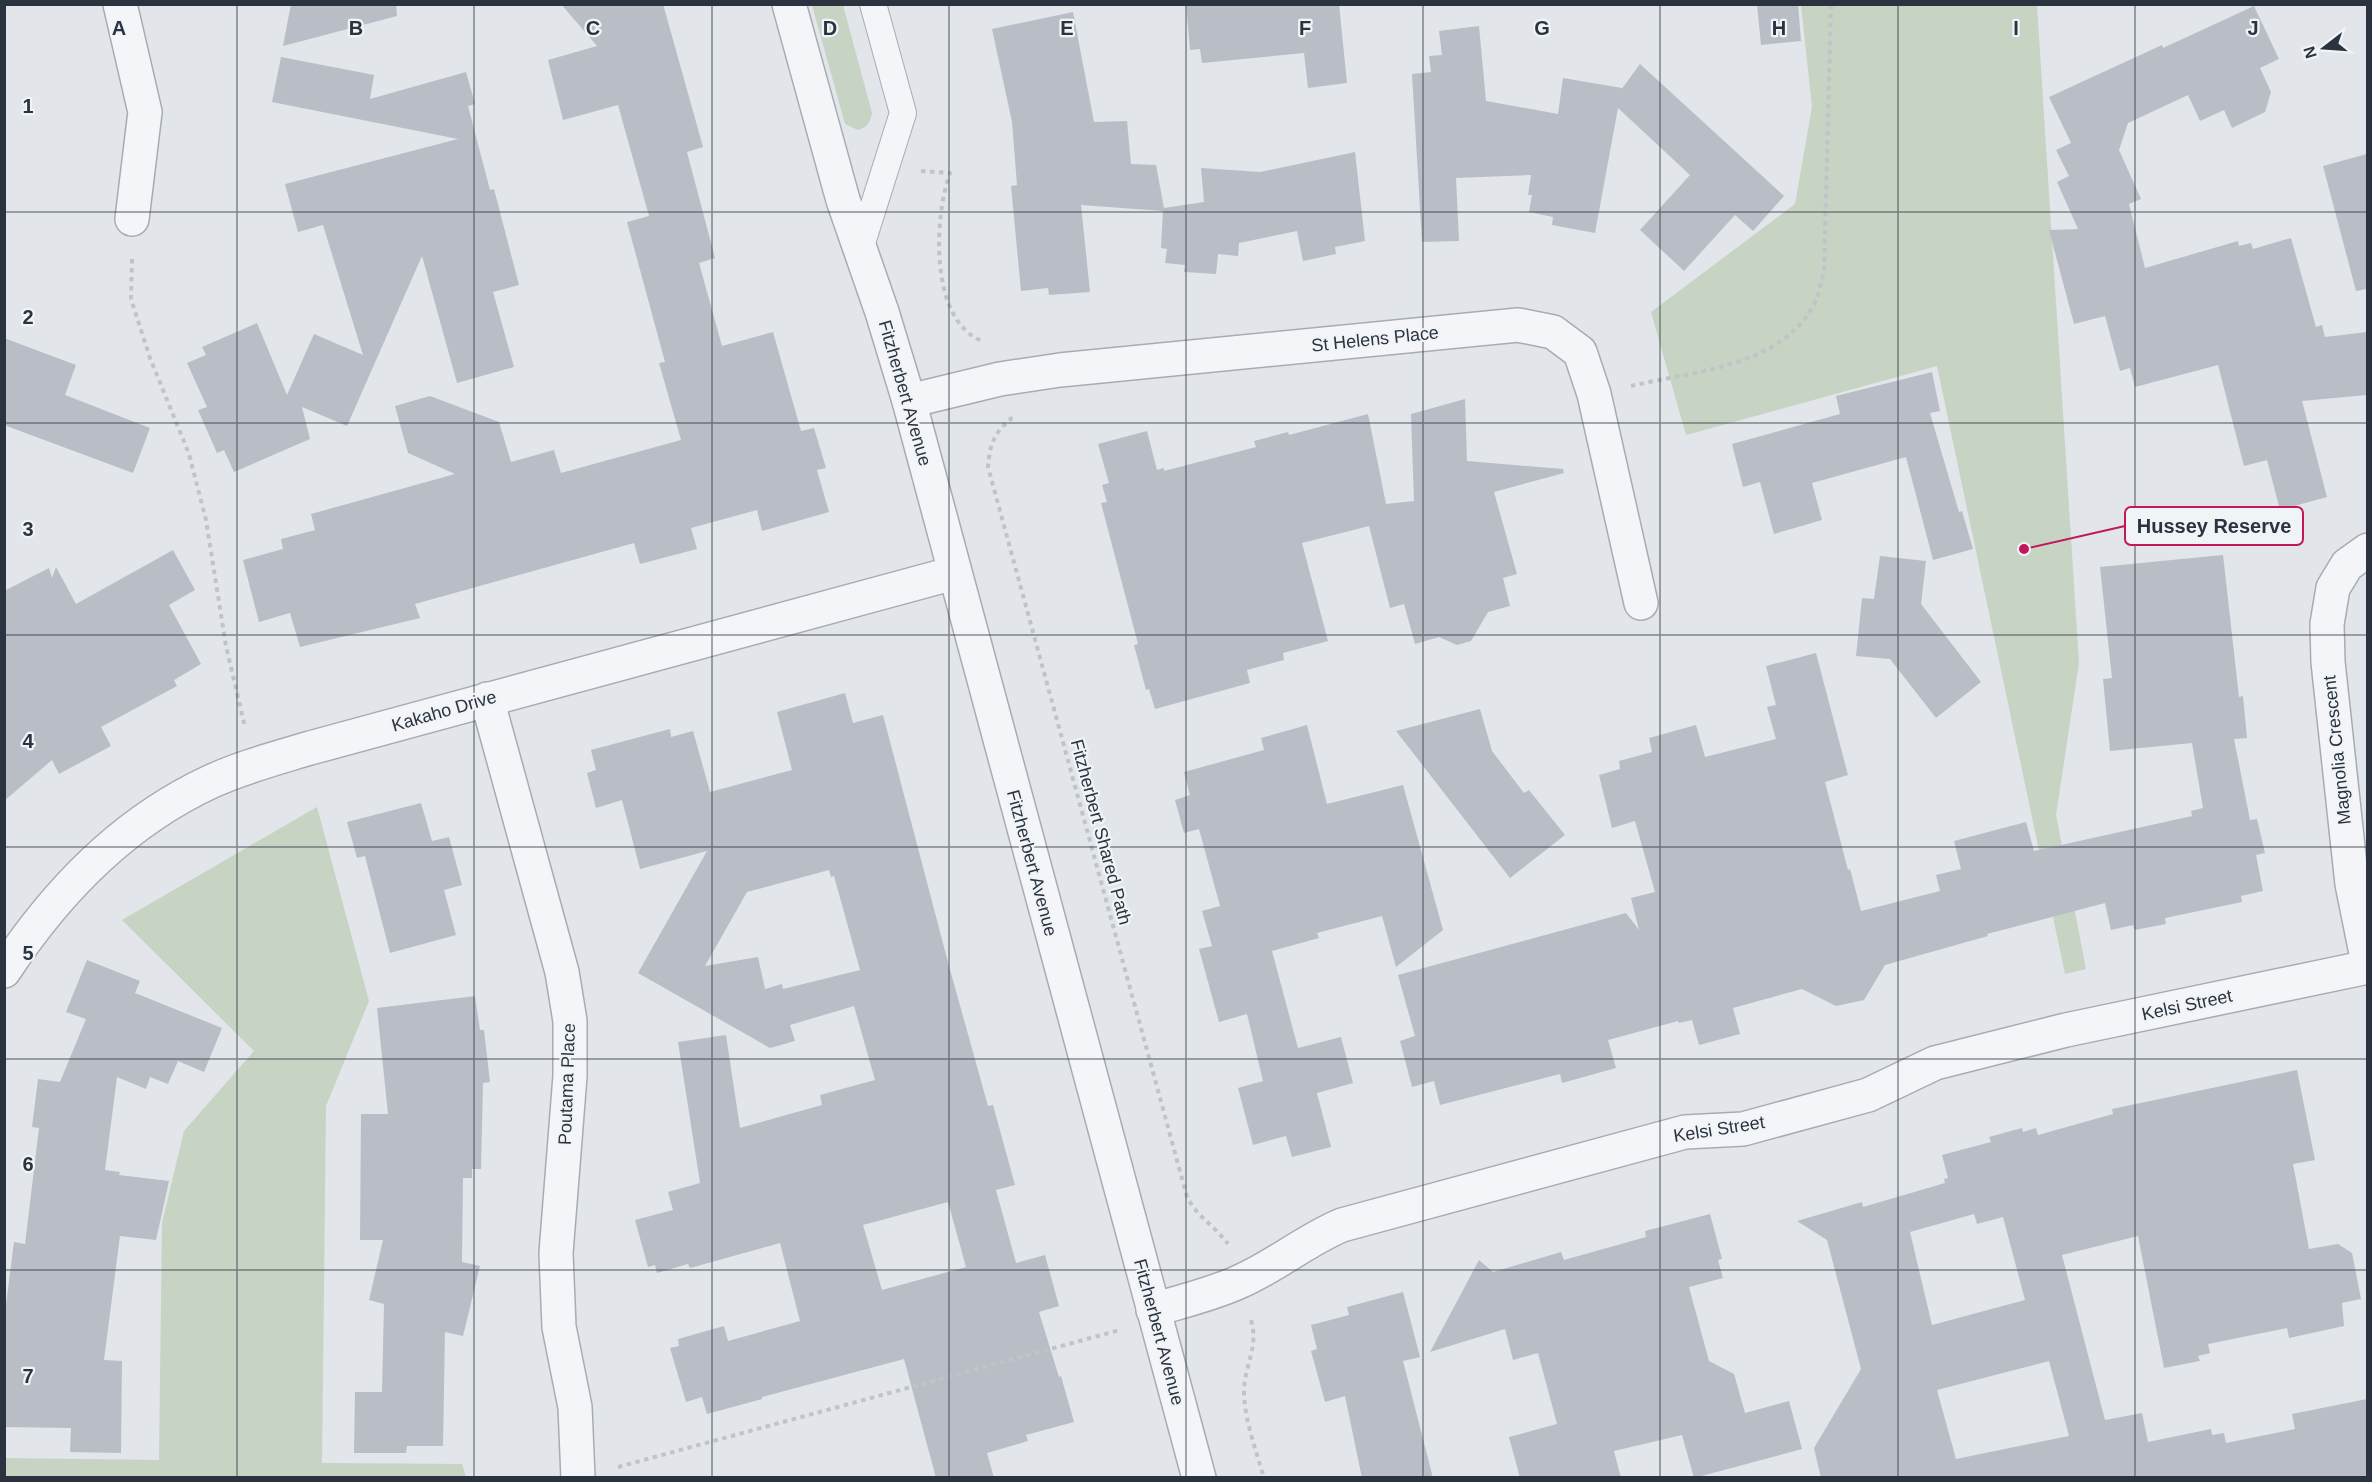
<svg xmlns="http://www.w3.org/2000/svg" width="2372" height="1482" font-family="Arial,sans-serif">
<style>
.green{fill:#c7d3c3}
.building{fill:#b9bec6;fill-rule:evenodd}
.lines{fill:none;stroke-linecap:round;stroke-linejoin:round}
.service-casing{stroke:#a7acb3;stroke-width:28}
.minor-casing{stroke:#a7acb3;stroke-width:36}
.tertiary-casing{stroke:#a7acb3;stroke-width:36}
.path{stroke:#c0c3c8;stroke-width:4;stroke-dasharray:4.5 4.5;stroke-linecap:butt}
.service{stroke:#f4f5f8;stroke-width:26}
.minor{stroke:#f4f5f8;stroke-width:33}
.tertiary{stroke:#f4f5f8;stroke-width:33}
.grid{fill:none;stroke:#2b3340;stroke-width:1.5;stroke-opacity:0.55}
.labels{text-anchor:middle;stroke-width:4.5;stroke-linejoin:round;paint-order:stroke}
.street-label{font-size:18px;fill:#2b3340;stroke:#f1f4f7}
.grid-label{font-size:20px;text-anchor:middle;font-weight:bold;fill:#2b3340;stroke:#f1f4f7;stroke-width:4.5;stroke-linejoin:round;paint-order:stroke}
.leader{fill:none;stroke:#c2185b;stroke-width:2}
.callout-dot{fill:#c2185b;stroke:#f1f4f7;stroke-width:2}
.callout{fill:#f1f4f7;stroke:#c2185b;stroke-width:2}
.callout-label{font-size:20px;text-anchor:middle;font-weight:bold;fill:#2b3340}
</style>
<rect width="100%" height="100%" fill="#e2e5e9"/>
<g class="green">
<path d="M812 5H843L872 113C870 123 867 127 858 130L845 124Z"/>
<polygon points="1801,5 2037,5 2079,663 2056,815 2086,969 2065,974 1937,366 1686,435 1651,312 1795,204 1812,107"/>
<polygon points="317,807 369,1001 326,1106 322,1463 462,1464 466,1477 5,1477 5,1458 159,1460 162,1223 184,1131 254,1051 122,920"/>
</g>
<g class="building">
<polygon points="291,4 396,4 397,16 283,46"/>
<polygon points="561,4 663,4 703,147 687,152 715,258 699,263 722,346 773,332 801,431 814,428 826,468 817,470 829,512 762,531 757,510 691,528 697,549 640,564 634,543 415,604 420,618 300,647 290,613 259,622 243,560 283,549 281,539 315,530 311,514 455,474 408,453 395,406 430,396 499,422 511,462 554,450 561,473 681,440 659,363 665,362 627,222 649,216 618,105 563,120 548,60 597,46"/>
<polygon points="1186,4 1339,4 1347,83 1308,88 1304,53 1202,63 1200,49 1190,50"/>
<polygon points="1757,4 1798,4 1801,41 1761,45"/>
<polygon points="2254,6 2279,59 2260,68 2271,92 2265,112 2232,128 2224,110 2200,121 2188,95 2128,123 2119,150 2141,199 2129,204 2145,268 2238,241 2239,246 2251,243 2253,249 2291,238 2316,327 2322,325 2325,337 2367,332 2367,395 2302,401 2327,497 2280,510 2267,460 2244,466 2218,365 2135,387 2130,368 2120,371 2105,316 2074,324 2049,230 2078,229 2057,182 2069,176 2056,150 2071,143 2049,97 2162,45 2163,48"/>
<polygon points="1073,12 1094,122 1127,121 1131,164 1156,165 1164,208 1204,202 1201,168 1260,172 1355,152 1365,241 1335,247 1336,254 1303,261 1297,231 1239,243 1238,256 1218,254 1216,274 1184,272 1185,265 1165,263 1167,249 1161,248 1163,211 1081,205 1090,292 1049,295 1048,288 1021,291 1011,186 1017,185 1012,122 992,29"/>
<polygon points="1479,26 1486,101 1558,114 1563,78 1622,88 1621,90 1640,64 1784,196 1753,231 1735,215 1684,271 1640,230 1690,175 1618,108 1595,233 1552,225 1553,217 1529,212 1532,195 1528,195 1531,175 1456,178 1459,241 1422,242 1412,74 1431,72 1429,56 1442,55 1439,31"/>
<polygon points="281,57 374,75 370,99 466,72 475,104 468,106 490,190 494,189 519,285 493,292 514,367 457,383 422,256 347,426 302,407 310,439 234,472 224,450 217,453 198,410 207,407 187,363 206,355 202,347 257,323 287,395 314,334 363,355 323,225 298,232 285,184 458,139 272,102"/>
<polygon points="2367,154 2367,289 2356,291 2323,166"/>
<polygon points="4,338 76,365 65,395 150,428 133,473 4,425"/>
<polygon points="1932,372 1940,411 1930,413 1959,512 1962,511 1973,549 1933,560 1906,457 1812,483 1822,520 1774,534 1760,482 1743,487 1732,444 1840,414 1836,396"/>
<polygon points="1465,399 1467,461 1563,469 1564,473 1494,492 1517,574 1503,578 1510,606 1488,612 1471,641 1457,645 1439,637 1415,644 1404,604 1390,608 1369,526 1302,543 1328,641 1283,653 1284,660 1247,670 1250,683 1155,709 1149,689 1146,690 1134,645 1138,644 1101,503 1107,502 1102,485 1109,483 1098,444 1147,431 1157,470 1164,468 1164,471 1256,447 1254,441 1288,432 1289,435 1368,414 1386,504 1414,501 1411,414"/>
<polygon points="173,550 195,590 169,605 201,664 174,680 177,686 101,727 111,746 59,774 52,760 4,801 4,591 49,568 52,578 56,567 76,604"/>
<polygon points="2223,555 2239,697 2243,696 2247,738 2234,739 2250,820 2257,819 2265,853 2256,855 2263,891 2241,896 2242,902 2165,918 2166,924 2135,930 2133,925 2111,930 2105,903 1987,934 1988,936 1885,965 1864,1000 1836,1006 1802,989 1733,1008 1740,1034 1699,1045 1692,1020 1679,1023 1678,1021 1608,1040 1616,1068 1562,1083 1560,1074 1440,1105 1434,1081 1412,1087 1400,1041 1415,1036 1398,975 1626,913 1639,930 1631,898 1655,892 1635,821 1612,828 1599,775 1620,769 1619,761 1652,752 1649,738 1696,725 1705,757 1776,739 1767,707 1776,705 1766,666 1816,653 1848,775 1825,782 1848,870 1850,869 1861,911 1940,891 1936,875 1961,869 1954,841 2026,822 2034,851 2192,816 2191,811 2203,808 2192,743 2110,751 2103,679 2112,678 2100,567"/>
<polygon points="1880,556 1926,561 1921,604 1981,682 1936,718 1890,659 1856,656 1862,598 1874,599"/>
<path d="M845 693 853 723 883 715 949 966 988 1106 993 1105 1015 1185 996 1190 1016 1263 1045 1255 1059 1306 1039 1312 1059 1377 1061 1376 1074 1422 1026 1435 1028 1441 987 1453 994 1478H936L904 1359 762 1397V1399L707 1414 702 1397 686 1402 670 1348 679 1346 678 1339 724 1326 728 1341 800 1321 780 1243 690 1268 688 1264 657 1273 655 1265 648 1267 635 1220 673 1210 668 1192 700 1183 678 1042 726 1035 740 1128 822 1105 820 1095 875 1080 854 1006 790 1025 795 1041 770 1048 638 973 707 851 640 869 622 800 596 808 587 773 596 770 591 750 670 729 671 737 693 731 710 792 792 770 777 712ZM829 870 831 877 834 876 860 970 783 989 782 984 765 989 758 957 705 966 747 892ZM948 1202 966 1267 882 1290 863 1225Z"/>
<polygon points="1480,709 1492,751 1524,793 1529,790 1565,835 1510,878 1396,731"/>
<polygon points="1307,725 1327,804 1403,785 1443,930 1396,967 1382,916 1317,933 1319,938 1272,951 1298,1048 1341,1037 1353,1083 1317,1093 1331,1147 1292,1157 1286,1136 1253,1145 1238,1088 1263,1081 1247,1014 1219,1022 1199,949 1212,946 1202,911 1220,906 1199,829 1184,833 1175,800 1190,795 1184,772 1264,750 1261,738"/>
<polygon points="421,803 432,841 449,837 462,885 444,890 456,935 390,953 365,856 357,858 347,822"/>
<polygon points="87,960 140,981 135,993 222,1028 204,1072 178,1061 168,1084 150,1077 146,1089 117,1077 105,1170 120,1172 119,1175 169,1181 156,1240 120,1236 104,1360 122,1361 121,1453 70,1452 71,1428 4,1427 4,1320 14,1242 25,1244 39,1128 32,1127 38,1079 60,1082 86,1019 66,1012"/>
<polygon points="475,996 480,1030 484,1030 490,1082 483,1083 481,1169 472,1169 472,1178 463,1178 462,1262 480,1266 463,1336 445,1332 443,1446 407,1446 406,1453 354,1453 355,1392 382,1392 384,1304 369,1300 383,1240 360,1240 361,1114 388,1114 377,1008"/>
<path d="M2297 1070 2315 1160 2293 1164 2309 1249 2338 1244 2352 1253 2361 1299 2342 1303 2344 1326 2289 1338 2287 1328 2208 1344 2210 1353 2198 1356 2200 1361 2164 1368 2138 1236 2062 1255 2105 1420 2142 1413 2148 1442 2211 1429 2212 1435 2224 1433 2226 1443 2295 1429 2292 1414 2367 1399V1478H1821L1814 1448 1861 1369 1827 1240 1797 1221 1862 1202 1863 1207 1945 1183 1944 1179 1948 1178 1942 1155 1991 1142 1989 1137 2022 1128 2023 1132 2036 1128 2038 1135 2113 1114 2112 1109ZM1974 1214 1977 1224 2003 1217 2025 1300 1932 1325 1910 1232ZM2049 1361 2069 1436 1956 1459 1937 1390Z"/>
<polygon points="1710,1214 1722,1259 1718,1260 1723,1278 1689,1287 1709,1361 1734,1374 1745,1413 1789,1401 1802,1449 1694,1478 1682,1435 1614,1451 1621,1478 1520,1478 1509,1437 1557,1424 1538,1353 1513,1360 1505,1329 1430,1352 1479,1260 1493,1272 1561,1252 1564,1260 1646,1237 1645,1231"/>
<polygon points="1403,1292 1420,1357 1403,1361 1433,1478 1362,1478 1345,1396 1325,1402 1311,1351 1317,1349 1311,1325 1349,1315 1347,1307"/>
</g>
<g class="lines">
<defs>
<polyline id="service" points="860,249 903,113 873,4"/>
<g id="minor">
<polyline points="120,4 145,112 132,219"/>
<polyline points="909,401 1000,379 1060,370 1518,325 1553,332 1580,352 1594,394 1641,603"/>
<polyline points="2368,550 2347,565 2333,588 2327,624 2328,662 2352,884 2368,963"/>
<polyline points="487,699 562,972 570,1021 570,1076 556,1253 559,1327 575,1407 578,1478"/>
<path d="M4 971C56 892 124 822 210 782 242 767 277 758 310 748L954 573"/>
<path d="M1153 1310C1182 1301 1214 1294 1241 1281 1277 1265 1306 1240 1342 1225L1685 1132 1743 1129 1868 1095 1935 1063 2066 1030 2368 967"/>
</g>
<polyline id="tertiary" points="789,4 843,200 882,312 909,401 1199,1478"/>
</defs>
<use href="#service" class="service-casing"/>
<use href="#minor" class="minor-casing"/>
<use href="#tertiary" class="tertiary-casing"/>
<g class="path">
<path d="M921 171 950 173C934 217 929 320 982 341"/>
<polyline points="132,259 131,299 150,358 189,454 206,520 226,646 245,727"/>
<path d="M1631 386C1693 371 1784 367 1815 302 1820 293 1821 281 1824 271L1831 4"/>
<path d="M1010 417 1011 419C993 434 990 445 988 467L1187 1197C1198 1218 1214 1225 1228 1244"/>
<path d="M1251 1320C1259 1346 1245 1364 1244 1390 1244 1419 1256 1450 1264 1478"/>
<polyline points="618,1467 1120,1330"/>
</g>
<use href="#service" class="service"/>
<use href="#minor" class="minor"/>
<use href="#tertiary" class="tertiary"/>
</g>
<path class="grid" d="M237 4V1478M474 4V1478M712 4V1478M949 4V1478M1186 4V1478M1423 4V1478M1660 4V1478M1898 4V1478M2135 4V1478M4 212H2368M4 423H2368M4 635H2368M4 847H2368M4 1059H2368M4 1270H2368"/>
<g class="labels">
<g class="street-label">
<text transform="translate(1375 339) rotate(-6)" y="6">St Helens Place</text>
<text transform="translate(905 393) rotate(74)" y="6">Fitzherbert Avenue</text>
<text transform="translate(444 711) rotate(-16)" y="6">Kakaho Drive</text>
<text transform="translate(2337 750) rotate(-96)" y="6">Magnolia Crescent</text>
<text transform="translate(1101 832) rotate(75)" y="6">Fitzherbert Shared Path</text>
<text transform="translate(1032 863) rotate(75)" y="6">Fitzherbert Avenue</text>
<text transform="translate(2187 1005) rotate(-12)" y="6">Kelsi Street</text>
<text transform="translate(567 1084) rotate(-88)" y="6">Poutama Place</text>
<text transform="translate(1719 1129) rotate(-9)" y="6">Kelsi Street</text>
<text transform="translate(1159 1332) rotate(75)" y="6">Fitzherbert Avenue</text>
</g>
</g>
<g class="grid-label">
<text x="119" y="35">A</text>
<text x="356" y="35">B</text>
<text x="593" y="35">C</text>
<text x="830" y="35">D</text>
<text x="1067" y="35">E</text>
<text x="1305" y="35">F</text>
<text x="1542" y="35">G</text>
<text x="1779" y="35">H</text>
<text x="2016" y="35">I</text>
<text x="2253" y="35">J</text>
<text x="28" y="113">1</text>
<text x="28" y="324">2</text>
<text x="28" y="536">3</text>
<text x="28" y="748">4</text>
<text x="28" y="960">5</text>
<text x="28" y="1171">6</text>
<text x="28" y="1383">7</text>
</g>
<path class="leader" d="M2024 549L2125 526"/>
<circle class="callout-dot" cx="2024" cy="549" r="6"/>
<rect class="callout" x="2125" y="507" width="178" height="38" rx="6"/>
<g class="callout-label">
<text x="2214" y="533">Hussey Reserve</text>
</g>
<rect width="2372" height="1482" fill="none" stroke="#2b3340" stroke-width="12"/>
<g transform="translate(2324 48) rotate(253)" stroke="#f1f4f7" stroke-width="4.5" paint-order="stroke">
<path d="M0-4.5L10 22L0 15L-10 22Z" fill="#2b3340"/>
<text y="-9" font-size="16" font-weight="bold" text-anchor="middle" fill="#2b3340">N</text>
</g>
</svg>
